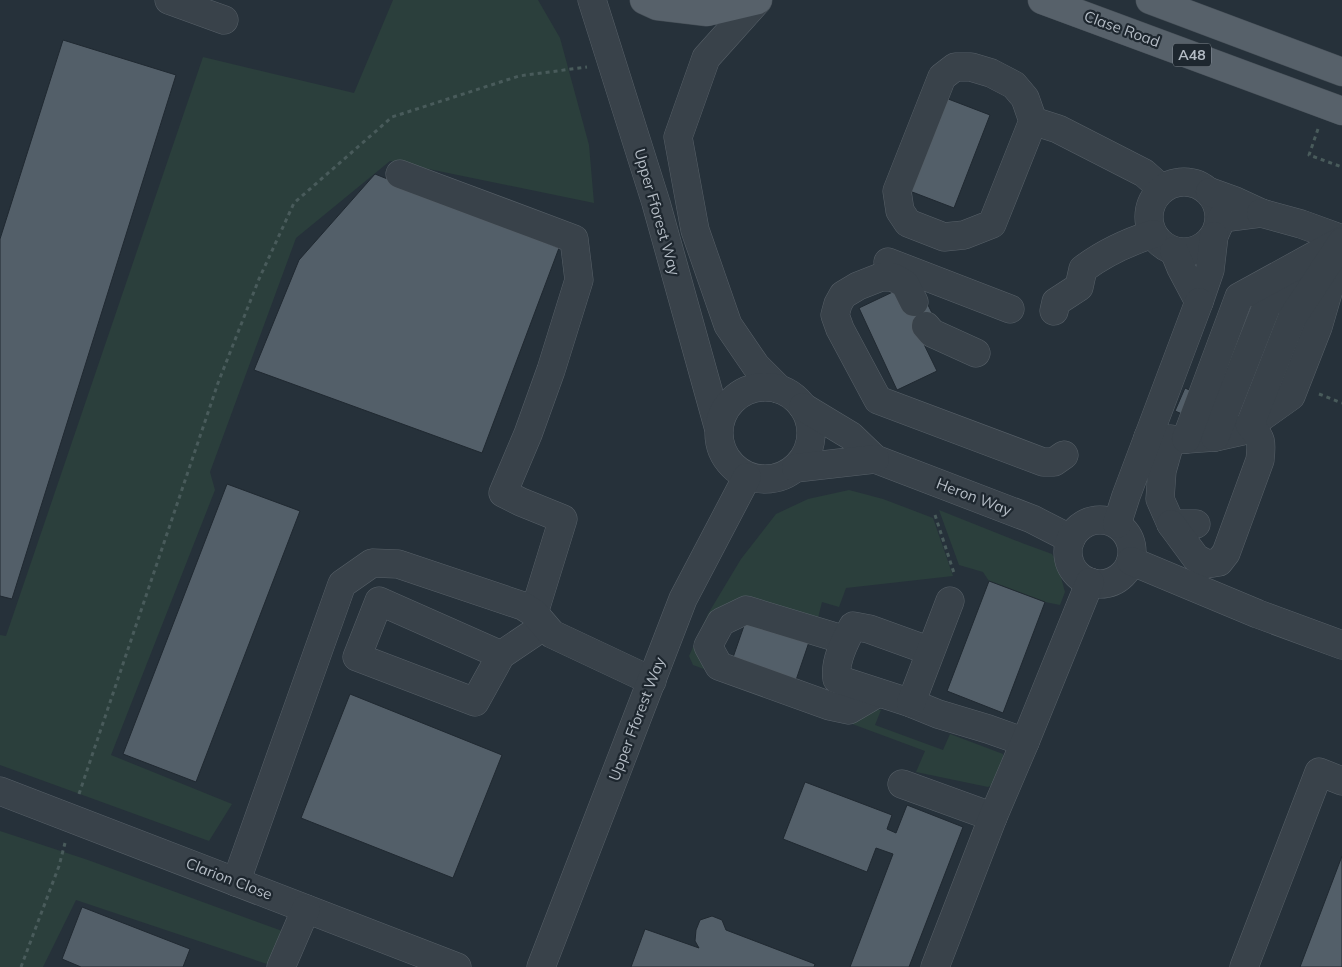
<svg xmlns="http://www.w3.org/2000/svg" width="1342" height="967" font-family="Mulish,sans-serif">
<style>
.green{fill:#2b3f3c}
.building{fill:#535f69;stroke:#202931}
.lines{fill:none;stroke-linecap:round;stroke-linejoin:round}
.minor-casing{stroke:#576068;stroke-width:29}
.major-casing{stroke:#454e56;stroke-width:29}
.path{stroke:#495b5b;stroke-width:3;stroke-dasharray:4 4;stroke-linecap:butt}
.minor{stroke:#39424a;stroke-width:28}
.major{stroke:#57616a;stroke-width:28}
.labels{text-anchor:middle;stroke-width:4.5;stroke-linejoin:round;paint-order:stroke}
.shield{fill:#1e272f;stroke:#889099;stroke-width:1}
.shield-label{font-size:14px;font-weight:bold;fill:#b5bdc6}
.street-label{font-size:15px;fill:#b5bdc6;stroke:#1e272f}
</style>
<rect width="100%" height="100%" fill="#26313a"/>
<g class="green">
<polygon points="393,0 538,0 560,38 589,145 594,203 390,161 296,238 210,472 215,490 111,755 232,804 209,841 0,765 0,635 6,636 203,57 354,93"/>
<polygon points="849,490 883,499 933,518 953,576 846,588 839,607 822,602 818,618 767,603 701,651 870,708 881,710 875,725 943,750 950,734 1003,754 1003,766 999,781 988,787 916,772 925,751 693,665 689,656 708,614 741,559 776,514 808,499"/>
<polygon points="939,510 1022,543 1052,554 1057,563 1065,592 1060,605 1045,602 989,581 983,572 959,565"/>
<polygon points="0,831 88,860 285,932 270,965 76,900 43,967 0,967"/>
</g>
<g class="building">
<polygon points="63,40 176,75 12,599 0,596 0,239"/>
<polygon points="943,97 990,115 954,208 907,190"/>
<polygon points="375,174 559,248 482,453 254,370 299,260"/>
<polygon points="899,289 924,297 936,321 917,330 937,371 897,390 859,308"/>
<polygon points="1185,388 1196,393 1187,416 1175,411"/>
<polygon points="227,484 300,511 196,782 123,754"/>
<polygon points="989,581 1045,602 1003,713 947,691"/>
<polygon points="746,620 809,642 794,686 729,669"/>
<polygon points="350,694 502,755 453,878 301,818"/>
<polygon points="805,782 892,815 887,829 896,833 907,805 963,827 909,967 850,967 893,854 876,848 867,872 783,839"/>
<polygon points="1342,856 1342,967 1300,967"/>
<polygon points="82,907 190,949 183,967 81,967 62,959"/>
<polygon points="712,916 722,920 726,930 815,964 814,967 631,967 645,929 699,948 695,941 696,930 700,920"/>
</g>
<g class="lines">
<defs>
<g id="minor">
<polyline points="169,0 224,20"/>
<polyline points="592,0 656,203 718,426"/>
<polyline points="757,1 706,58 678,137 695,230 728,325 756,366 779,389"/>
<polyline points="1033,121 1025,98 1014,85 991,73 971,67 955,67 942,77 897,191 900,211 908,223 944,237 964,235 992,224 1033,121 1058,129 1144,173 1162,189"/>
<polyline points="400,174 574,239 579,280 551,370 528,434 503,493 521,502 563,519 534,613"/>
<circle cx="1184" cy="217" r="35"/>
<polyline points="1210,192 1235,201 1261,213 1222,218 1219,225"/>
<polyline points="1261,213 1301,224 1342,239"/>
<polyline points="1174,251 1181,268 1199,302 1210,270 1214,236"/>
<polyline points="888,262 1010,309"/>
<polyline points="914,302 905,284 893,277 881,277 858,286 843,295 838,304 835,315 840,329 878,400 1043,462 1054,462 1064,455"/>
<path d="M1054 311 1056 302 1079 287 1083 269C1104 253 1128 242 1153 234"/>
<polyline points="926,326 932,333 976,353"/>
<circle cx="765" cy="433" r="46"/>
<polyline points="803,407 851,436 875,459 1032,519 1071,539"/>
<polyline points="1148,437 1174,440 1215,437 1242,431 1291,396 1318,327 1336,265"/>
<polyline points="1215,437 1267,305 1297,279"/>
<polyline points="1171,439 1162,471 1160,499 1171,524 1196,524"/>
<polyline points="1186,439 1239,297 1341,241"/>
<polyline points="796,468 875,459"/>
<circle cx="1100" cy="552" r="32"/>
<polyline points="1117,524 1126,496 1199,302"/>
<path d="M1171 524 1196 558 1207 564 1219 562 1226 553 1260 460C1262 442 1262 439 1250 425L1292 318 1342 242"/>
<polyline points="1131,561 1258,614 1342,645"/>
<polyline points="845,640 746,610 721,622 708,646 719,666 830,706 849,710 878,693"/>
<path d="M930 651 869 629 853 626C845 641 834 662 837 679L911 703 938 714 988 729 1025 742"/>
<polyline points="501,655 379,601 357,657 475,702 501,655 544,626"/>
<polyline points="911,703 950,601"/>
<polyline points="902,784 993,817"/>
<polyline points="0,791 457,967"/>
<polyline points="236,882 342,584 372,563 398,564 523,606 534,613 552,634 652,681"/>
<polyline points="281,967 306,909"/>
<polyline points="541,967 683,599 747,477"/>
<polyline points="935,967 993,817 1025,742 1090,582"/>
<polyline points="1244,967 1319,772 1342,781"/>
</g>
<g id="major">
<polyline points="644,0 657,6 707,12 758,0"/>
<polyline points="1042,0 1342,111"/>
<polyline points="1150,0 1342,72"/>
</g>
</defs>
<use href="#minor" class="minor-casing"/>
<use href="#major" class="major-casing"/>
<g class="path">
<polyline points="1318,129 1309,155 1342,167"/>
<polyline points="1319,394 1342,403"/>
<polyline points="935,515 954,573"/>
<polyline points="79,794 218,383 259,279 294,203 392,117 519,76 587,67"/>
<polyline points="21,967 59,866 65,843"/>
</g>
<use href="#minor" class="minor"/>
<use href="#major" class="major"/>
</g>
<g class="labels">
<rect class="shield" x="1173" y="43.5" width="38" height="23" rx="4"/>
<g class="shield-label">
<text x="1192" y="60">A48</text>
</g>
<g class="street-label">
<text transform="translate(1122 29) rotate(20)" y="5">Clase Road</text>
<text transform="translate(657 212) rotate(74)" y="5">Upper Fforest Way</text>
<text transform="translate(974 497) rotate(21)" y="5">Heron Way</text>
<text transform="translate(637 719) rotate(-69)" y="5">Upper Fforest Way</text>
<text transform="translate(229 879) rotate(21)" y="5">Clarion Close</text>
</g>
</g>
</svg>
